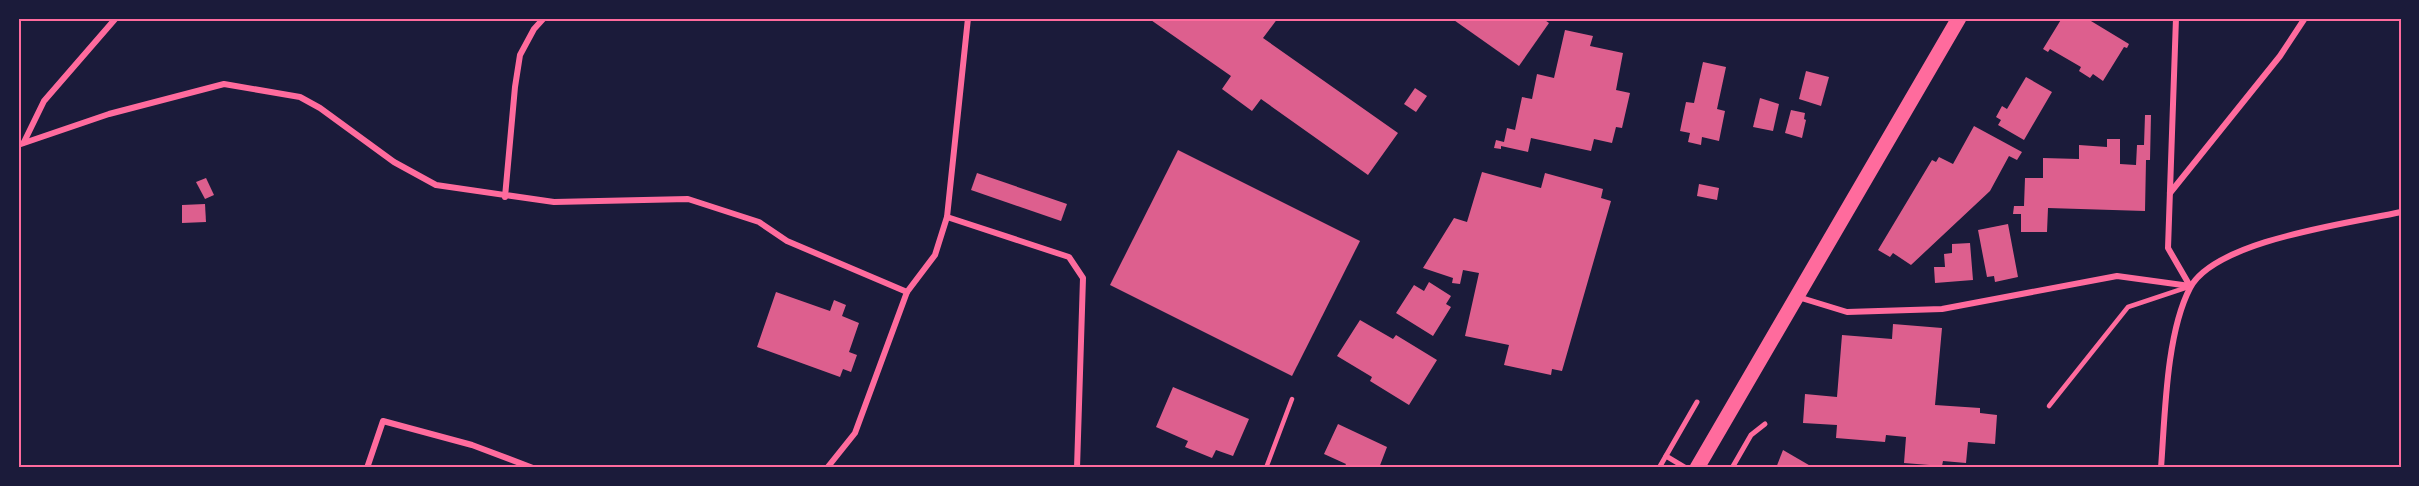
<svg xmlns="http://www.w3.org/2000/svg" width="2419" height="486" font-family="'Roboto Serif',serif">
<style>
.building{fill:#dd5f8e}
.lines{fill:none;stroke-linecap:round;stroke-linejoin:round}
.service{stroke:#ff6b9d;stroke-width:4.5}
.pedestrian{stroke:#ff6b9d;stroke-width:5}
.minor{stroke:#ff6b9d;stroke-width:6}
.primary{stroke:#ff6b9d;stroke-width:15}
.neatline{fill:none;stroke:#ff6b9d;stroke-width:2}
</style>
<rect width="100%" height="100%" fill="#1b1b3a"/>
<g class="building">
<polygon points="1148,18 1278,18 1263,38 1398,133 1368,175 1261,99 1252,111 1222,89 1231,76"/>
<polygon points="1451,18 1542,18 1549,23 1519,66"/>
<polygon points="2062,18 2086,18 2129,44 2127,48 2124,47 2103,81 2093,74 2090,78 2079,71 2081,67 2050,49 2048,52 2043,49"/>
<polygon points="1565,30 1593,36 1590,46 1623,53 1616,90 1630,93 1622,128 1616,127 1612,143 1594,139 1591,151 1531,138 1528,152 1501,146 1501,149 1494,148 1496,140 1504,142 1507,128 1515,130 1522,97 1532,99 1537,74 1554,78"/>
<polygon points="1703,62 1726,67 1717,109 1725,111 1719,141 1702,137 1701,145 1688,142 1690,133 1680,131 1686,102 1694,103"/>
<polygon points="1806,71 1829,77 1821,106 1799,99"/>
<polygon points="2026,77 2052,92 2024,140 1998,125 2001,120 1996,117 2002,106 2007,109"/>
<polygon points="1415,88 1427,96 1416,112 1404,104"/>
<polygon points="1760,98 1779,104 1773,131 1753,127"/>
<polygon points="1791,110 1805,113 1804,119 1806,120 1802,138 1785,133"/>
<polygon points="2145,115 2151,115 2150,160 2146,160 2145,211 2048,208 2047,232 2021,232 2021,214 2013,214 2014,206 2024,206 2025,178 2043,178 2043,158 2079,159 2079,145 2107,147 2107,139 2120,139 2120,164 2136,165 2137,145 2144,145"/>
<polygon points="1974,126 2022,152 2017,160 2009,156 1990,191 1911,265 1893,253 1890,257 1878,250 1932,160 1936,162 1939,157 1953,164"/>
<polygon points="1178,150 1360,241 1292,376 1110,285"/>
<polygon points="1482,172 1541,188 1545,173 1603,189 1601,198 1611,201 1562,371 1552,369 1551,375 1504,365 1509,345 1465,336 1479,273 1463,270 1460,284 1452,283 1453,278 1423,268 1454,218 1467,222"/>
<polygon points="977,173 1067,204 1061,221 971,190"/>
<polygon points="206,178 214,195 205,199 196,182"/>
<polygon points="1699,184 1719,188 1717,200 1697,196"/>
<polygon points="205,204 206,222 182,223 182,205"/>
<polygon points="2008,224 2018,277 1995,282 1994,276 1987,277 1978,230"/>
<polygon points="1970,243 1973,280 1935,283 1934,267 1945,267 1944,254 1952,253 1952,244"/>
<polygon points="1429,282 1451,296 1446,304 1451,307 1433,336 1396,313 1414,285 1424,291"/>
<polygon points="776,292 830,311 834,300 846,305 842,316 859,323 849,352 857,355 851,372 843,369 840,377 757,347"/>
<polygon points="1360,320 1393,339 1396,335 1437,360 1409,405 1370,381 1372,377 1337,356"/>
<polygon points="1893,324 1942,328 1935,405 1980,408 1980,413 1997,415 1995,444 1968,442 1966,463 1943,461 1942,466 1904,463 1906,437 1886,435 1885,442 1836,438 1837,425 1803,423 1805,394 1837,397 1842,335 1892,339"/>
<polygon points="1173,387 1249,419 1233,456 1216,450 1212,458 1185,447 1188,441 1156,427"/>
<polygon points="1338,424 1387,447 1379,468 1344,468 1346,464 1324,454"/>
<polygon points="1783,450 1814,468 1776,468"/>
</g>
<g class="lines">
<g class="service">
<polyline points="2049,406 2128,307 2188,287"/>
<polyline points="1266,468 1292,399"/>
</g>
<g class="pedestrian">
<polyline points="1666,456 1686,468"/>
<polyline points="1659,468 1697,402"/>
<polyline points="1732,468 1751,435 1765,424"/>
</g>
<g class="minor">
<polyline points="2176,18 2168,248 2190,286"/>
<polyline points="24,142 44,101 116,18"/>
<polyline points="18,145 109,114 224,84 300,97 320,108 394,162 436,185 554,202 688,199 759,222 787,241 907,292"/>
<polyline points="2170,193 2280,56 2305,18"/>
<polyline points="505,197 515,87 520,55 534,29 544,18"/>
<polyline points="947,217 1069,257 1083,278 1077,468"/>
<polyline points="1798,297 1847,312 1942,309 2117,276 2190,286"/>
<polyline points="367,468 383,421 472,445 533,468"/>
<polyline points="827,468 855,433 907,292 935,255 947,217 968,18"/>
<path d="M2161 468C2165 416 2166 334 2190 288 2215 240 2351 223 2401 212"/>
</g>
<polyline class="primary" points="1697,468 1959,18"/>
</g>
<rect width="2419" height="486" fill="none" stroke="#1b1b3a" stroke-width="39"/>
<rect x="20" y="20" width="2380" height="446" class="neatline"/>
</svg>
